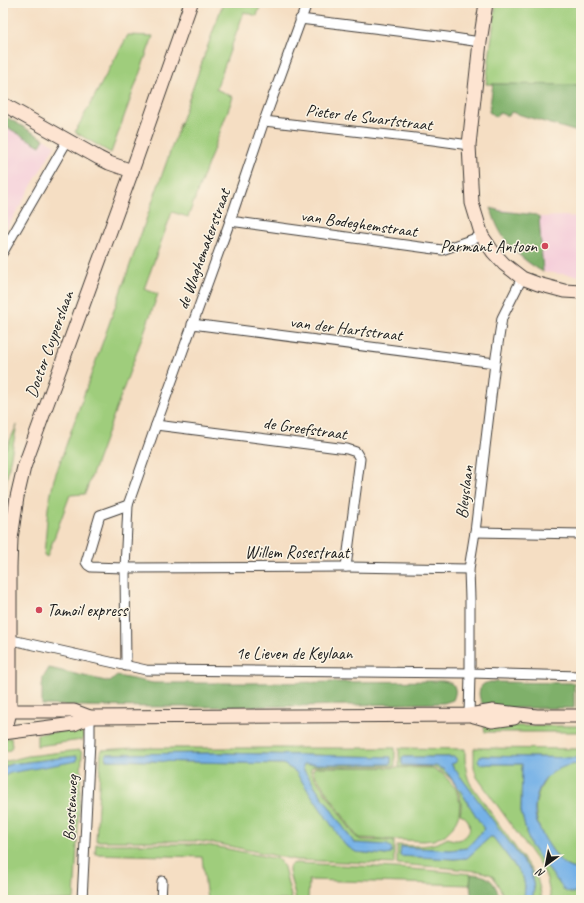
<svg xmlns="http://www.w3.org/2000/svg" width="584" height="903" font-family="Caveat,sans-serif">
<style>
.built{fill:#f5cfda}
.green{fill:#9fcd7b;stroke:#5e744c;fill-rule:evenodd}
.forest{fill:#7fb06b;stroke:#4e6644}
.water{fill:#75b1e7;stroke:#486682}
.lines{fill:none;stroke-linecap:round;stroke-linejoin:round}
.street-casing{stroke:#3d3935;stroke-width:11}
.secondary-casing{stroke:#3d3935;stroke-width:15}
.street{stroke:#fff;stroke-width:9}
.secondary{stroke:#fde4d1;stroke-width:13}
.poi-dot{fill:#d1495b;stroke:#fcf5e5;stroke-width:1.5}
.labels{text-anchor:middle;stroke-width:3;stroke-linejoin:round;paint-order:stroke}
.street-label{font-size:17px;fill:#1c1c1c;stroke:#fcf5e5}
.poi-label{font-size:17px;fill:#1c1c1c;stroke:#fcf5e5;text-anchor:end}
</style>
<rect width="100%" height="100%" fill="#fcf5e5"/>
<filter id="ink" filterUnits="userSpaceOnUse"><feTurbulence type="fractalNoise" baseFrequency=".025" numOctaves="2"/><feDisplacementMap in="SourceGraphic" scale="8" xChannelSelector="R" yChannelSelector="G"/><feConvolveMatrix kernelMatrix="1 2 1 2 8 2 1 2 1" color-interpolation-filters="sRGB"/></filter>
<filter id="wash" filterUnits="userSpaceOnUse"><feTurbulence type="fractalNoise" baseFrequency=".012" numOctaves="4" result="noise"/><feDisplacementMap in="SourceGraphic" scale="16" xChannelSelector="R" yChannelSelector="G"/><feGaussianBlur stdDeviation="0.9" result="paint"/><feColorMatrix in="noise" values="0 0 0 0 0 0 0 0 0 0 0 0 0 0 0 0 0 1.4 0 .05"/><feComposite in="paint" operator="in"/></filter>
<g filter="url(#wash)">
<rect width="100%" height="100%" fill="#f5dec3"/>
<g class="built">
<polygon points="3,115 55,145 3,235"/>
<polygon points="491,208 536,215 540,217 562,216 581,217 581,276 543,272 529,264 514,252 505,240 498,227"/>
</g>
<g class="green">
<polygon points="223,3 261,3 257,16 244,12 216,89 233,97 188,217 172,212 144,289 158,294 85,494 70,495 47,557 44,555 48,508 54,479"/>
<polygon points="496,3 581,3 581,85 486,84"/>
<polygon points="128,35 153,36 111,153 75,132"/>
<polygon points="17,425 3,498 3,455"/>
<polygon points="484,726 581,726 581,732 485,732"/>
<path d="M75 730C80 730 83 733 84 737L82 740 37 746V734Z"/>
<polygon points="3,738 11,738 12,746 10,750 3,752"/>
<path d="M133 748H395V766H314L311 768V772L356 837 358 838 313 772V769L316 767 430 768 443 774 456 789 460 803 459 814 453 827 445 835 434 840 423 841 358 838 361 840 394 841V864L296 860 219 844 196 841H96L101 750ZM219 753 391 757V764H303V769L354 843 387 845 390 854 386 855 356 852 345 845 295 771 283 764 106 760V754Z"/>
<path d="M399 748 465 749C465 761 465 772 470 783L537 878 540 889 542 900H532L534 888 531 872 451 764 455 763 456 760 455 757H402V764L436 766 443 769 448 774 462 793 484 829 467 848 450 850 401 847 400 856 454 859 467 858 490 837H493L523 877 525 886 524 900H506L493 876C485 871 475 871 466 870 443 867 420 866 397 864V846L398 845C418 846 430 848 448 838 464 846 476 829 466 818 466 818 461 814 460 814 461 811 461 808 461 805 461 787 447 770 430 767 421 766 409 767 399 767Z"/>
<polygon points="474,748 581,749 581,758 481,756 482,764 522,764 521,811 527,835 531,846 565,891 570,893 581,892 581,900 551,900 547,879 542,868 477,777 474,768"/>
<polygon points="79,750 81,751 82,755 74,900 3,900 3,777 10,773 77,756 11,764 3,768 3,762 28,756"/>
<path d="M572 764H581V870C563 868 561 861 550 847 536 827 529 804 544 782 546 779 547 776 550 774 556 768 564 766 572 764Z"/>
<polygon points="96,844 195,844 213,846 278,859 284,867 292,900 207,900 202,857 95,854"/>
<path d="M296 863C354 866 413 868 471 874L470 885 309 880 308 900H296L289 872V867L292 864Z"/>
</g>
<g class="forest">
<polygon points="493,84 581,85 581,133 511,112 509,116 499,113 497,117 489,112"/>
<polygon points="3,115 44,139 40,146 3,125"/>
<path d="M491 208 501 211 536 215 539 217 543 272C516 256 499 239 491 208Z"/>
<path d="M49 668 110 682 117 676 153 683H245L442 681C455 682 458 689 453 700L444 703C310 706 176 709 42 705V687L43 678Z"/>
<path d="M490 682 574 683V708H495C491 707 485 706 482 703 479 699 478 691 481 687 483 683 487 683 490 682Z"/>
<rect x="577" y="683" width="4" height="25"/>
<path d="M471 874C483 875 490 876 496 888 498 892 499 897 503 900H472L470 885Z"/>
</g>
<g class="water">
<polygon points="219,753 391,757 391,764 303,764 303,769 354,843 387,845 391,847 392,851 390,854 386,855 356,852 345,845 295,771 283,764 106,760 106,754"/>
<polygon points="77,756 77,761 10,773 3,777 3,768 11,764"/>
<path d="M481 756 581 758V764C552 764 533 785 535 814 537 828 545 839 552 850 562 863 564 868 581 870V892L570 893 565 891 531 846 527 835 521 811 522 764H482L479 763 478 760Z"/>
<polygon points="402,757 455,757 457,760 455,763 451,764 531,872 534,888 532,900 524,900 525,886 523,877 493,837 490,837 467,858 454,859 400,856 401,847 450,850 467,848 484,829 462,793 448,774 443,769 436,766 402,765"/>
</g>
</g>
<g filter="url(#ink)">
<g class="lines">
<defs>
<g id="street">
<polyline points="300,19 447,37 480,42"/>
<polyline points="264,121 433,140 469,145"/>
<polyline points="230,221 442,250 482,236"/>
<polyline points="3,252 67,141"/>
<polyline points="192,324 495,363"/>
<polyline points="156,425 347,449 356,452 360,459 346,567"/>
<polyline points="128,505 100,515 86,562 88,565 91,567 125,568 346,567 469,569"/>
<polyline points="475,532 581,534"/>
<polyline points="3,638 146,670 470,673 581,676"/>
<polyline points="126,666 125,568 128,505 156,425 230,221 264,121 307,3"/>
<polyline points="469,715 470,673 470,599 469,569 475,532 495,363 502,318 522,278"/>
<polyline points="82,900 90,741 90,717"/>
<polyline points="161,900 162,881"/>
</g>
<g id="secondary">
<polyline points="486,3 480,42 469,145 472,203 482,236 493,252 504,264 522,278 538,284 564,291 581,292"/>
<polyline points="3,104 99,158 109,163 132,171"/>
<polyline points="3,711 74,711 90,717 469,715 493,711 537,716 581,716"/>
<polyline points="474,716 492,721 514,718"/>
<polyline points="3,727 8,720 10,711 10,567 11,539 17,497 24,467 132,171 191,3"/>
<polyline points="3,733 74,724 90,717"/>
</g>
</defs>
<use href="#street" class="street-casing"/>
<use href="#secondary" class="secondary-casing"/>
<use href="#street" class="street"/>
<use href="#secondary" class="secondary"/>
</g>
</g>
<g class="poi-dot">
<circle cx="545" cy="246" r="4"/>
<circle cx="39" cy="610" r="4"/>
</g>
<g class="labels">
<g class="street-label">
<text transform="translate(369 117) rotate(7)" y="6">Pieter de Swartstraat</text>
<text transform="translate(359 223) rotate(8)" y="6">van Bodeghemstraat</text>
<text transform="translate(203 249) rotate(-70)" y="6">de Waghemakerstraat</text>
<text transform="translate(346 328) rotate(7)" y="6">van der Hartstraat</text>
<text transform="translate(49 344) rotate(-70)" y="6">Doctor Cuyperslaan</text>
<text transform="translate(305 428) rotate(8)" y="6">de Greefstraat</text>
<text transform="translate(464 492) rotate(-83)" y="6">Bleyslaan</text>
<text x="297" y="558">Willem Rosestraat</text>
<text x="294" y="659">1e Lieven de Keylaan</text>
<text transform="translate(70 808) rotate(-87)" y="6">Boostenweg</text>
</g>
<g class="poi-label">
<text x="537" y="252">Parmant Antoon</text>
<text x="47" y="616" text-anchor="start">Tamoil express</text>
</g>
</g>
<rect width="584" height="903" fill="none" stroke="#fcf5e5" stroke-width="16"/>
<g transform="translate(546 865) rotate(212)" stroke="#fcf5e5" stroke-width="3" paint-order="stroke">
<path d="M0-3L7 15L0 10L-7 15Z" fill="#1c1c1c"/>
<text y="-6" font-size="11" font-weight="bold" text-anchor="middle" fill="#1c1c1c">N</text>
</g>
</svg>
